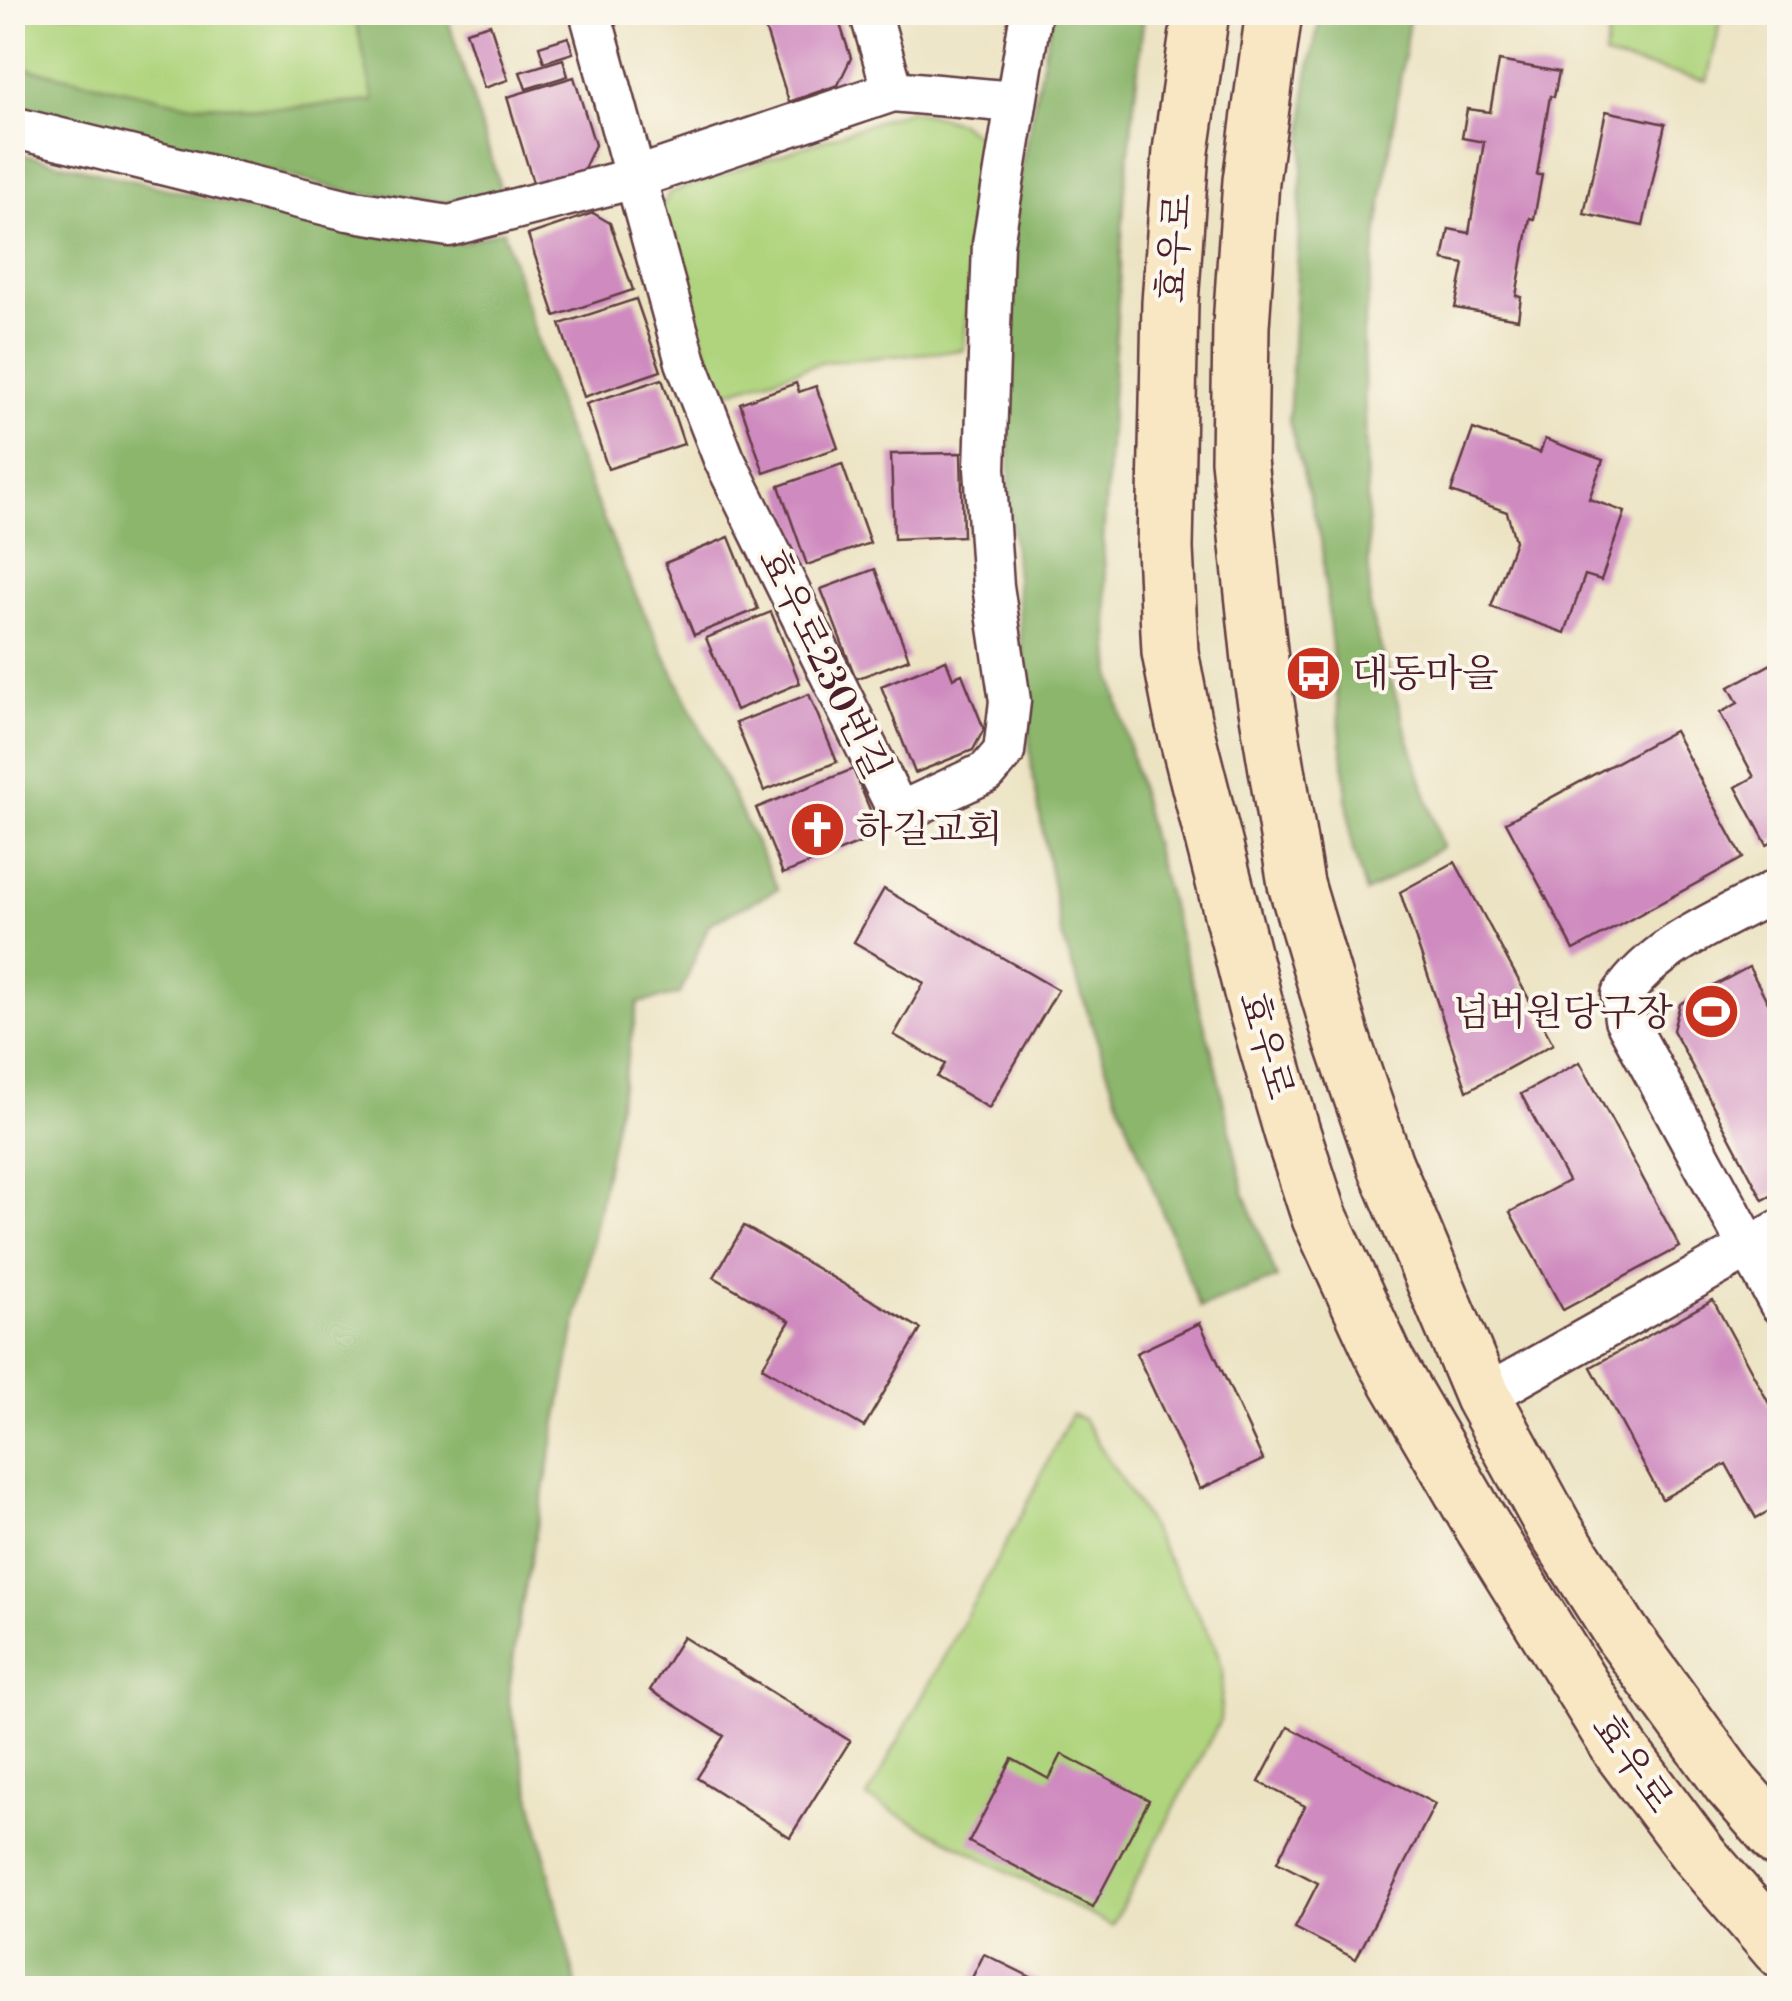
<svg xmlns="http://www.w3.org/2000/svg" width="1792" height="2001" font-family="'Libre Bodoni','Noto Serif KR',serif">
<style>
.green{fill:#afd47d;stroke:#7c7a54;stroke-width:2.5}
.forest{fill:#8bb66c;stroke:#6a6a4c;stroke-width:2.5}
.building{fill:#cf8abf}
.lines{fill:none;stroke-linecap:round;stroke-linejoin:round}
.street-casing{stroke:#623c42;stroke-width:45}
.secondary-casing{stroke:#623c42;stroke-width:60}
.street{stroke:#fff;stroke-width:40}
.secondary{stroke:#f9e7c3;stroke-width:55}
.labels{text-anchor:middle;stroke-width:8;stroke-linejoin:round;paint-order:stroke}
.street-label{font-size:38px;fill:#4a1f2b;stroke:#fbf7ec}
.poi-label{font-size:38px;fill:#4a1f2b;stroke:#fbf7ec;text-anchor:start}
</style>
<rect width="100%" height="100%" fill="#fbf7ec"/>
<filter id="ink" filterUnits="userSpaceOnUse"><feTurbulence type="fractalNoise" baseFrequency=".01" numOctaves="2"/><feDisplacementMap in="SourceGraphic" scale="20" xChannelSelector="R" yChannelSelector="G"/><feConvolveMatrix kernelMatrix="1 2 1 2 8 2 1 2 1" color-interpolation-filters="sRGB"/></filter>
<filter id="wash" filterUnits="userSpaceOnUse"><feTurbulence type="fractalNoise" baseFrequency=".0048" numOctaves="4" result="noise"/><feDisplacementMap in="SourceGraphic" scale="40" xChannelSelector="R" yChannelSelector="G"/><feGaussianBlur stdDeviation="2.25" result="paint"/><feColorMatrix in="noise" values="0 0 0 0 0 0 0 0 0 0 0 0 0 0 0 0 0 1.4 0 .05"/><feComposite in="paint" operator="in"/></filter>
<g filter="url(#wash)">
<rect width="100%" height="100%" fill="#ece3c3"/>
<g class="green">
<polygon points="12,13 354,13 375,101 286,108 188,104 26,68 13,51"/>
<polygon points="1612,13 1723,13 1707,81 1604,57"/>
<polygon points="910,110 959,122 987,143 978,176 964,350 824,362 721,394 659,213 669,193"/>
<polygon points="1071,1414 1083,1419 1144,1516 1215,1645 1223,1671 1220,1721 1112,1926 867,1798 1024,1510"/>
</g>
<g class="forest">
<polygon points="354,13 446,13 503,197 444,202 353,193 13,104 12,51 26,68 188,104 286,108 374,101"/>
<polygon points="1052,13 1144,13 1125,188 1103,543 1112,676 1152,840 1213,1055 1244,1192 1277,1278 1200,1308 1112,1084 1061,933 1032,771 1010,504 1008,317 1016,193"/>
<polygon points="1321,13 1410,13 1363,333 1370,612 1442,847 1366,893 1352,847 1321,539 1289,421 1307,80"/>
<polygon points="13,152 351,233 462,243 503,230 564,425 631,585 778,889 709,924 680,994 638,1003 518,1625 508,1698 577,1988 13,1988"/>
</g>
<g id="blocks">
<g class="building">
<polygon points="793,12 836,12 851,58 838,85 789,102 763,22"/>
<polygon points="490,24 508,80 484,88 466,31"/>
<polygon points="568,37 573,53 544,62 539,46"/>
<polygon points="563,59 568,76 526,89 520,72"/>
<polygon points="1499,61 1559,72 1554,97 1550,96 1537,175 1542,175 1534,219 1530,218 1516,296 1521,297 1518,319 1455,308 1464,264 1443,260 1449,229 1469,233 1484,142 1462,138 1467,109 1490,112"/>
<polygon points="574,77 595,145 583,171 534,186 507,97"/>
<polygon points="1606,111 1665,124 1643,226 1584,214"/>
<polygon points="593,213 610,223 633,290 555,316 528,235"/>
<polygon points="636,299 661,371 584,397 560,324"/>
<polygon points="662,379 684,444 608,469 586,404"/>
<polygon points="796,383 799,392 816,386 838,448 764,473 740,403"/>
<polygon points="1473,429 1540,453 1545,439 1603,460 1589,499 1625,512 1601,580 1585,575 1565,633 1491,607 1515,541 1507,512 1451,492"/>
<polygon points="961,453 963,536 894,539 891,454"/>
<polygon points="842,464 870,543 807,565 779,486"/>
<polygon points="729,537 758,609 694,635 665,563"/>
<polygon points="875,569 909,659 856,679 821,589"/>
<polygon points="771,612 800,683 736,710 706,638"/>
<polygon points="946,660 953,678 962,674 984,729 973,750 915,773 881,686"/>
<polygon points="1775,662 1780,669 1780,838 1767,845 1736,787 1754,777 1720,713 1738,703 1729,687"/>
<polygon points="809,694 837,762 764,791 736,723"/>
<polygon points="1674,731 1743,858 1574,950 1506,822"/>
<polygon points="853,769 873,817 865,841 783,874 756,808"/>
<polygon points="1455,862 1553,1044 1467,1091 1400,892"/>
<polygon points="884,889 1058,990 989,1108 937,1077 945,1064 894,1035 924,983 854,942"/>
<polygon points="1749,967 1780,1025 1780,1191 1763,1200 1673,1030 1680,1004"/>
<polygon points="1580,1062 1680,1247 1563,1310 1510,1212 1568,1181 1521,1094"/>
<polygon points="744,1226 921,1329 864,1427 762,1367 790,1321 714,1277"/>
<polygon points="1713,1300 1780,1424 1780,1505 1756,1518 1726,1464 1662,1499 1591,1367"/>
<polygon points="1200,1323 1263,1460 1200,1489 1136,1353"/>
<polygon points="683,1637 850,1741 790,1837 697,1778 724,1736 650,1690"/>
<polygon points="1288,1727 1435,1804 1356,1959 1295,1928 1318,1883 1277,1862 1305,1806 1259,1782"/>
<polygon points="1062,1754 1149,1800 1093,1907 969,1842 1012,1759 1049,1779"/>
<polygon points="984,1954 1053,1988 967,1988"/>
</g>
</g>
</g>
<g filter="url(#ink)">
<use href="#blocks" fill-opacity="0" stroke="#623c42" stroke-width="2.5"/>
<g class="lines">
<defs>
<g id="street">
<polyline points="590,12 686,362 724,459 899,813 987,772 1004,752 1010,701 993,586 985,468 993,244 1031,12"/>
<polyline points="870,12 893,91"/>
<polyline points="12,127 348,210 449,226 635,178 893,91 1014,102"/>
<path d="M1780 888C1726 918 1657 943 1622 995L1625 1019 1780 1304"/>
<polyline points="1483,1397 1780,1230"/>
</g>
<g id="secondary">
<polyline points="1201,12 1181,151 1170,303 1165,549 1170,652 1183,720 1256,1008 1292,1132 1320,1218 1386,1361 1478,1519 1622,1752 1699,1855 1780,1949"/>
<polyline points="1274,12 1251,181 1241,326 1239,460 1262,679 1296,884 1342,1039 1385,1164 1483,1397 1555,1529 1622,1634 1731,1784 1780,1840"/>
</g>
</defs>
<use href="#street" class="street-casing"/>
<use href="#secondary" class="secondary-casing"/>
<use href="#street" class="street"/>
<use href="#secondary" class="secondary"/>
</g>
</g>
<defs>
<symbol id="bus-disc" viewBox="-11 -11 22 22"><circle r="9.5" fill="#c8321e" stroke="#fbf7ec"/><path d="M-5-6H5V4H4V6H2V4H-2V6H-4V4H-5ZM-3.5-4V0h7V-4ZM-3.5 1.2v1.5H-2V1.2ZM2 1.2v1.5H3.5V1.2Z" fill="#fff"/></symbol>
<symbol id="church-disc" viewBox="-11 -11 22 22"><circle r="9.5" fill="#c8321e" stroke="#fbf7ec"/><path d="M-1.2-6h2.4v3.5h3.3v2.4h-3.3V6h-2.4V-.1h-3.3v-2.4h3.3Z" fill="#fff"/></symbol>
<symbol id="stadium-disc" viewBox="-11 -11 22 22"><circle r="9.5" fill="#c8321e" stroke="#fbf7ec"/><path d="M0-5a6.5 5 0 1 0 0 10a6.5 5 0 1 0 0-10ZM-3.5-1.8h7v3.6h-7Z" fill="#fff"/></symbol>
</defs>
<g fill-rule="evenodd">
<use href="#bus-disc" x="1282" y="642" width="63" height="63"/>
<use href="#church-disc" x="786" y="798" width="63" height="63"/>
<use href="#stadium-disc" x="1680" y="980" width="63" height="63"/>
</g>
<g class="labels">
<g class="street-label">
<text transform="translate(1174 248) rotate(-86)" y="13">효우로</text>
<text transform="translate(825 663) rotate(64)" y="13">효우로230번길</text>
<text transform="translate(1267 1045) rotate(74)" y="13">효우로</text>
<text transform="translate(1633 1763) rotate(55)" y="13">효우로</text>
</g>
<g class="poi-label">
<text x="1352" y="686">대동마을</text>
<text x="856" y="842">하길교회</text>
<text x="1673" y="1025" text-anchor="end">넘버원당구장</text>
</g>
</g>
<rect width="1792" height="2001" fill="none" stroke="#fbf7ec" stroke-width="50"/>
</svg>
